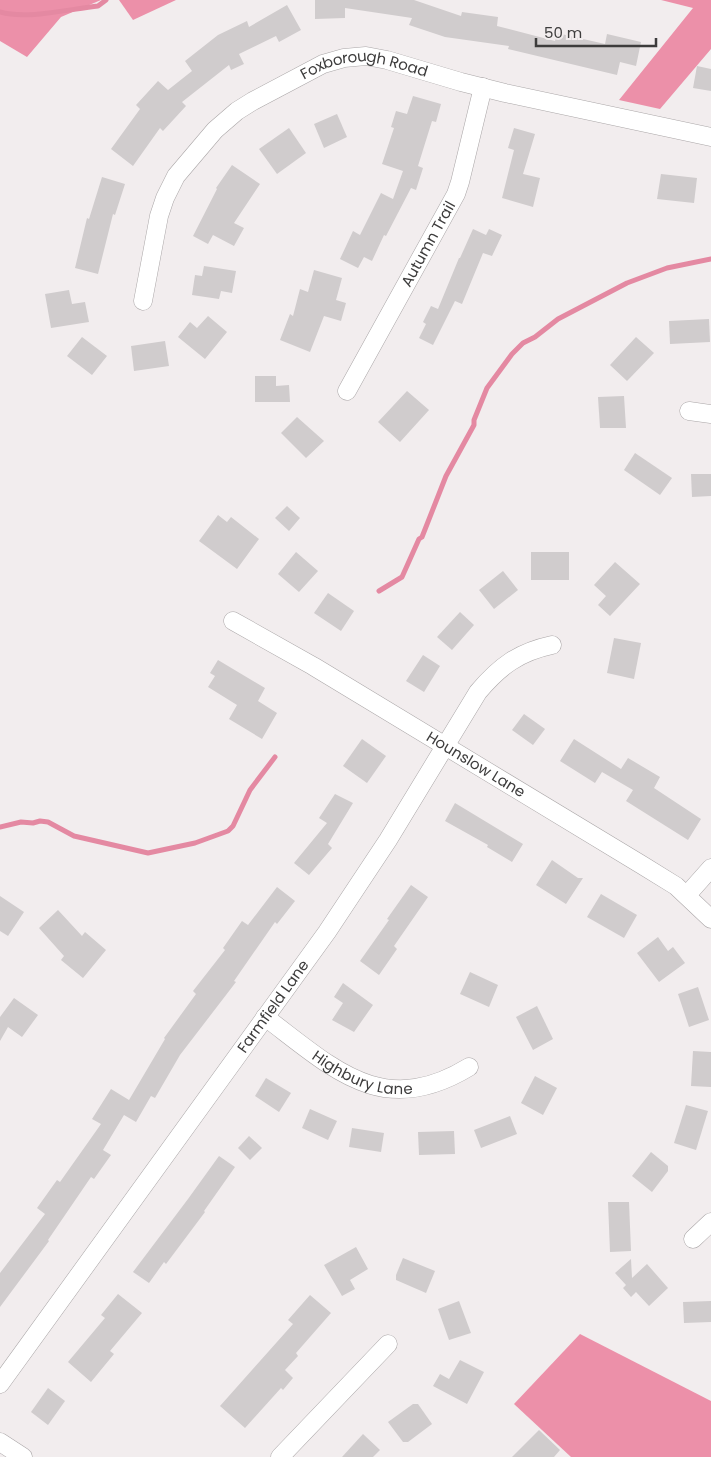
<svg xmlns="http://www.w3.org/2000/svg" width="711" height="1457" font-family="Poppins,sans-serif">
<style>
.forest{fill:#ec90a9}
.lines{fill:none;stroke-linecap:round;stroke-linejoin:round}
.stream{stroke:#e489a2;stroke-width:5}
.building{fill:#d0cccd}
.street-casing{stroke:#aaa6a7;stroke-width:19}
.street{stroke:#fff;stroke-width:18}
.labels{text-anchor:middle;stroke-width:5;stroke-linejoin:round;paint-order:stroke}
.street-label{font-size:15px;fill:#3d3c3c;stroke:#f2edee}
</style>
<rect width="100%" height="100%" fill="#f2edee"/>
<g class="forest">
<polygon points="0,0 101,0 61,17 27,57 0,41"/>
<polygon points="119,0 176,0 133,20"/>
<polygon points="661,0 711,0 711,49 660,109 619,100 693,8"/>
<polygon points="580,1334 711,1401 711,1457 571,1457 514,1404"/>
</g>
<g class="lines">
<g class="stream">
<path d="M0 12C26 20 70 9 98 6L106 0"/>
<polyline points="379,591 402,577 419,539 422,537 446,476 474,425 474,420 487,388 512,354 523,343 535,337 558,319 627,283 667,268 711,259"/>
<polyline points="0,827 21,822 33,823 40,821 48,822 74,836 148,853 195,843 228,831 233,826 250,790 275,757"/>
</g>
</g>
<g class="building">
<polygon points="315,0 414,0 461,16 462,12 498,17 497,26 555,41 557,33 605,44 607,34 641,42 636,66 620,62 617,75 508,49 509,46 445,37 409,25 412,18 345,8 345,18 315,19"/>
<polygon points="287,5 301,30 279,42 276,36 239,54 244,64 231,70 229,65 182,102 186,106 163,131 160,128 133,166 111,149 140,109 136,105 158,81 168,90 192,71 185,61 218,35 247,21 249,27"/>
<polygon points="697,66 711,69 711,91 693,88"/>
<polygon points="413,96 441,104 436,122 432,121 418,166 423,168 416,190 411,188 386,236 384,235 372,261 364,257 358,268 340,259 353,231 360,235 381,193 393,199 403,171 382,164 394,128 391,127 396,111 407,114"/>
<polygon points="337,114 347,137 324,148 314,124"/>
<polygon points="289,128 306,153 277,174 259,149"/>
<polygon points="514,128 535,134 523,174 540,178 533,207 502,198 514,150 508,148"/>
<polygon points="232,165 260,184 234,223 244,228 234,246 213,235 208,244 193,236 217,189 216,188"/>
<polygon points="661,174 697,178 694,203 657,199"/>
<polygon points="102,177 125,184 115,215 113,214 98,274 75,268 87,218 89,219"/>
<polygon points="473,229 486,235 489,229 502,235 492,256 483,253 462,304 455,301 433,345 419,338 426,324 423,322 431,306 438,309 459,258 460,258"/>
<polygon points="204,266 236,271 232,293 221,291 219,299 192,295 195,275 202,276"/>
<polygon points="314,270 342,278 336,300 346,303 341,321 324,316 310,352 280,340 290,314 293,316 300,289 308,292"/>
<polygon points="69,290 72,304 85,302 89,322 51,328 45,294"/>
<polygon points="208,316 227,332 205,359 178,337 190,322 197,328"/>
<polygon points="709,319 710,342 670,344 669,321"/>
<polygon points="82,337 107,356 92,375 67,356"/>
<polygon points="636,337 654,353 627,381 610,365"/>
<polygon points="165,341 169,366 134,371 131,346"/>
<polygon points="255,376 276,376 276,386 289,385 290,402 255,402"/>
<polygon points="407,391 429,410 400,442 378,422"/>
<polygon points="624,396 626,428 600,428 598,397"/>
<polygon points="297,417 324,441 306,458 281,433"/>
<polygon points="635,453 672,478 660,495 624,470"/>
<polygon points="691,474 711,474 711,496 692,497"/>
<polygon points="287,506 300,518 289,531 275,518"/>
<polygon points="218,515 227,522 231,517 259,539 237,569 199,541"/>
<polygon points="296,552 318,571 299,592 278,574"/>
<rect x="531" y="552" width="38" height="28"/>
<polygon points="615,562 640,584 610,616 598,605 606,596 594,585"/>
<polygon points="503,571 518,590 494,609 479,590"/>
<polygon points="328,593 354,611 341,631 314,613"/>
<polygon points="460,612 474,625 452,650 437,637"/>
<polygon points="614,638 641,643 634,679 607,673"/>
<polygon points="423,655 440,666 424,692 406,681"/>
<polygon points="218,660 265,688 258,701 277,713 262,739 229,719 237,705 208,687 215,676 210,673"/>
<polygon points="524,714 545,729 533,745 512,730"/>
<polygon points="362,739 386,756 367,783 343,766"/>
<polygon points="574,739 621,769 628,758 660,777 654,788 701,819 688,840 626,801 633,790 602,772 595,783 560,761"/>
<polygon points="335,794 353,803 328,844 332,848 309,875 294,863 327,823 319,818"/>
<polygon points="455,803 523,844 512,862 487,847 488,845 445,821"/>
<polygon points="552,860 578,878 583,878 566,904 536,885"/>
<polygon points="411,885 428,897 394,946 397,949 379,975 360,961 389,920 387,919"/>
<polygon points="277,887 295,901 277,924 275,922 234,981 236,982 180,1055 155,1098 151,1096 136,1122 124,1115 103,1150 111,1155 94,1179 91,1177 48,1240 49,1241 0,1307 0,1273 45,1214 37,1208 57,1180 60,1182 101,1124 92,1119 111,1089 129,1100 165,1039 164,1038 196,994 193,991 225,950 223,948 242,921 248,925"/>
<polygon points="601,894 637,915 624,938 587,917"/>
<polygon points="0,896 24,912 8,936 0,931"/>
<polygon points="58,910 82,936 85,932 106,950 83,978 61,960 64,956 39,928"/>
<polygon points="658,937 668,951 673,947 685,963 659,982 637,953"/>
<polygon points="470,972 498,985 489,1007 460,994"/>
<polygon points="343,983 373,1005 354,1032 332,1020 343,1003 334,997"/>
<polygon points="698,987 709,1020 689,1027 678,994"/>
<polygon points="14,998 38,1015 22,1037 8,1027 0,1041 0,1017"/>
<polygon points="537,1006 553,1039 533,1050 516,1017"/>
<polygon points="693,1051 711,1052 711,1087 691,1086"/>
<polygon points="535,1076 557,1088 543,1115 521,1103"/>
<polygon points="266,1078 291,1093 279,1112 255,1096"/>
<polygon points="686,1105 708,1111 696,1150 674,1143"/>
<polygon points="310,1109 337,1121 328,1140 302,1128"/>
<polygon points="510,1116 517,1134 481,1148 474,1130"/>
<polygon points="352,1128 384,1133 381,1152 349,1147"/>
<polygon points="454,1131 455,1154 419,1155 418,1132"/>
<polygon points="249,1136 262,1148 250,1160 238,1148"/>
<polygon points="651,1152 668,1166 668,1171 652,1192 632,1176"/>
<polygon points="219,1156 235,1167 204,1211 205,1212 166,1264 164,1262 149,1283 133,1272 188,1199"/>
<polygon points="608,1202 629,1202 631,1251 610,1252"/>
<polygon points="356,1247 368,1269 350,1280 355,1289 342,1296 324,1265"/>
<polygon points="403,1258 435,1271 426,1293 396,1280 396,1275"/>
<polygon points="631,1259 632,1278 647,1264 668,1288 649,1306 636,1292 631,1297 623,1288 626,1285 615,1273"/>
<polygon points="118,1294 142,1313 110,1351 114,1354 91,1382 68,1362 105,1318 101,1315"/>
<polygon points="310,1295 331,1313 296,1353 298,1356 285,1370 293,1378 283,1390 281,1388 245,1428 220,1406 293,1324 288,1320"/>
<polygon points="459,1301 471,1333 449,1340 438,1309"/>
<polygon points="711,1301 711,1322 684,1323 683,1302"/>
<polygon points="460,1360 484,1372 467,1404 433,1386 440,1374 449,1379"/>
<polygon points="48,1388 65,1401 48,1425 31,1412"/>
<polygon points="413,1404 418,1404 432,1424 408,1442 403,1442 388,1422"/>
<polygon points="539,1430 560,1450 554,1457 512,1457"/>
<polygon points="363,1434 380,1450 373,1457 342,1457"/>
</g>
<g class="lines">
<defs>
<g id="street">
<path id="s1" d="M143 301 159 216 165 198 176 176 215 130 237 111 253 101 323 64 344 58 366 56 387 60 461 82 505 93 711 137"/>
<path id="s2" d="M347 391 456 194 460 182 483 87"/>
<polyline points="689,411 711,414"/>
<path id="s3" d="M233 621 313 666 642 865 676 886 711 919"/>
<polyline points="687,895 711,868"/>
<path id="s4" d="M265 1017C333 1068 382 1120 469 1067"/>
<polyline points="693,1239 711,1222"/>
<path id="s5" d="M0 1384 327 932 388 840 478 692C500 666 519 652 552 645"/>
<polyline points="0,1442 23,1457"/>
<polyline points="280,1457 388,1344"/>
</g>
</defs>
<use href="#street" class="street-casing"/>
<use href="#street" class="street"/>
</g>
<g class="labels">
<g class="street-label">
<text dy="5" stroke="none"><textPath href="#s1" startOffset="359">Foxborough Road</textPath></text>
<text dy="5" stroke="none"><textPath href="#s2" startOffset="168">Autumn Trail</textPath></text>
<text dy="5" stroke="none"><textPath href="#s3" startOffset="282">Hounslow Lane</textPath></text>
<text dy="5" stroke="none"><textPath href="#s5" startOffset="466">Farmfield Lane</textPath></text>
<text dy="5" stroke="none"><textPath href="#s4" startOffset="115">Highbury Lane</textPath></text>
</g>
</g>
<path d="M536 38v8h120v-8" fill="none" stroke="#3d3c3c" stroke-width="2.5"/>
<text x="544" y="38" font-size="15" fill="#3d3c3c" stroke="#f2edee" stroke-width="4" paint-order="stroke">50 m</text>
</svg>
